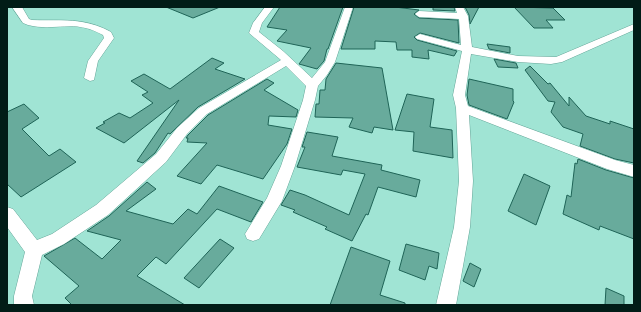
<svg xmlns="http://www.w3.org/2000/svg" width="641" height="312" font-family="'Crimson Pro',serif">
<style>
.building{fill:#68ab9c;stroke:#1f6457}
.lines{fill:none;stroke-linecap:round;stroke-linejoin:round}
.street-casing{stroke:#64a698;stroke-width:1}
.street{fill:#fff;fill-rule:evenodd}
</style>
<rect width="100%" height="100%" fill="#a0e4d4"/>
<g class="building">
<polygon points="166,7 220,7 193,18"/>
<polygon points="280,7 343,7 328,49 327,49 324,61 317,69 299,64 311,48 277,41 287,30 267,27"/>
<polygon points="354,7 395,7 419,10 414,14 419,18 458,20 459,43 420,33 414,37 417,40 457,51 454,56 428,50 429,59 412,57 412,50 397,50 396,42 375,41 375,49 341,49"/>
<polygon points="433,7 454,7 455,11 433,10"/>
<polygon points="465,7 479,7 470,24 469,15"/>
<polygon points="514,7 553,8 565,20 546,20 553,28 534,28"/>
<polygon points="487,44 510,47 510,53 489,49"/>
<polygon points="212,58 224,63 215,69 245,79 198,107 170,134 168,133 155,153 143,163 137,161 179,100 124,143 96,128 105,123 103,122 119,113 130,118 153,103 142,95 148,92 131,81 144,74 170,89"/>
<polygon points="494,59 516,63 518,68 498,67"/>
<polygon points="336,63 382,68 393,130 374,127 372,133 349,127 353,118 315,117 316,104 319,104 320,90 325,90 326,79"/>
<polygon points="530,66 548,84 550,83 569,106 569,97 586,116 610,124 610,121 634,129 634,163 615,159 580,146 583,134 563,127 551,112 555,102 548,101 525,70"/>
<polygon points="267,79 274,83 264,90 298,110 296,117 269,116 268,125 292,129 287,144 263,179 217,165 201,184 177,176 207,143 187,142 188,138 186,138 188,135 208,115"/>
<polygon points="469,79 513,89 513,101 514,102 507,119 469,105 467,95"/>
<polygon points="407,94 434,99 430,127 452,130 453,158 413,151 414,132 395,130"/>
<polygon points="24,104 39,118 22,129 49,156 60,149 76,162 21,197 7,184 7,112"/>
<polygon points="307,132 338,137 332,156 382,165 381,170 420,180 416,197 378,187 368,215 366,214 352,241 325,229 327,227 293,212 295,210 281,205 290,190 305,195 349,215 365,174 343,170 341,175 297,167 305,147 302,147"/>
<polygon points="578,159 606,170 634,178 634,239 600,226 599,230 563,214 567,195 571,197 575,163 577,164"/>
<polygon points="524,174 550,186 536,225 508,211"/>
<polygon points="147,182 156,189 126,211 173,224 188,209 197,214 219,186 263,202 251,222 217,209 166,264 156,257 137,276 185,305 72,305 65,298 79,286 44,256 75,238 102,259 121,240 87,231 109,216"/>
<polygon points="220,239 234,248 199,288 184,278"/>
<polygon points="406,244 439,253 437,269 429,266 425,280 399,270"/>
<polygon points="351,247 390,261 380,295 405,303 405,305 330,305"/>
<polygon points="470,263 481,269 474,287 463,281"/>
<polygon points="606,288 624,296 624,305 605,305"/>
</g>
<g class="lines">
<defs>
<g id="street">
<path d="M12 7H22L29 19 32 20C62 21 84 17 111 32L114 38 98 61 94 80 90 81 84 78 88 61 104 38 103 35C73 18 56 32 28 25L23 23Z"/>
<polygon points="265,7 274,7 262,23 259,32 283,51 312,78 325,62 345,7 353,7 335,62 327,75 318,86 315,100 295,166 282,201 259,239 253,241 247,239 245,234 267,198 281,166 303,100 306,86 286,66 207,114 187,134 166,162 108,215 64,244 42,255 32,296 34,305 14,305 14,296 25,252 7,227 7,207 13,209 37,240 52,234 96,205 156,154 177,128 199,108 281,60 249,33 253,23"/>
<polygon points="455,7 463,7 468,16 472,47 518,56 556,57 634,24 634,30 562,62 551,64 518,62 471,54 465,95 468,106 615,160 634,165 634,177 607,169 469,115 473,181 470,227 456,305 436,305 454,227 459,181 456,108 453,95 462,51 417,39 415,37 420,34 461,45 459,19 419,17 415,14 419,11 457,13"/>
</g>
</defs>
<use href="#street" class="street-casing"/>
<use href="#street" class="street"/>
</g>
<rect width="641" height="312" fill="none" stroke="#011c17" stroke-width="16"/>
</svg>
